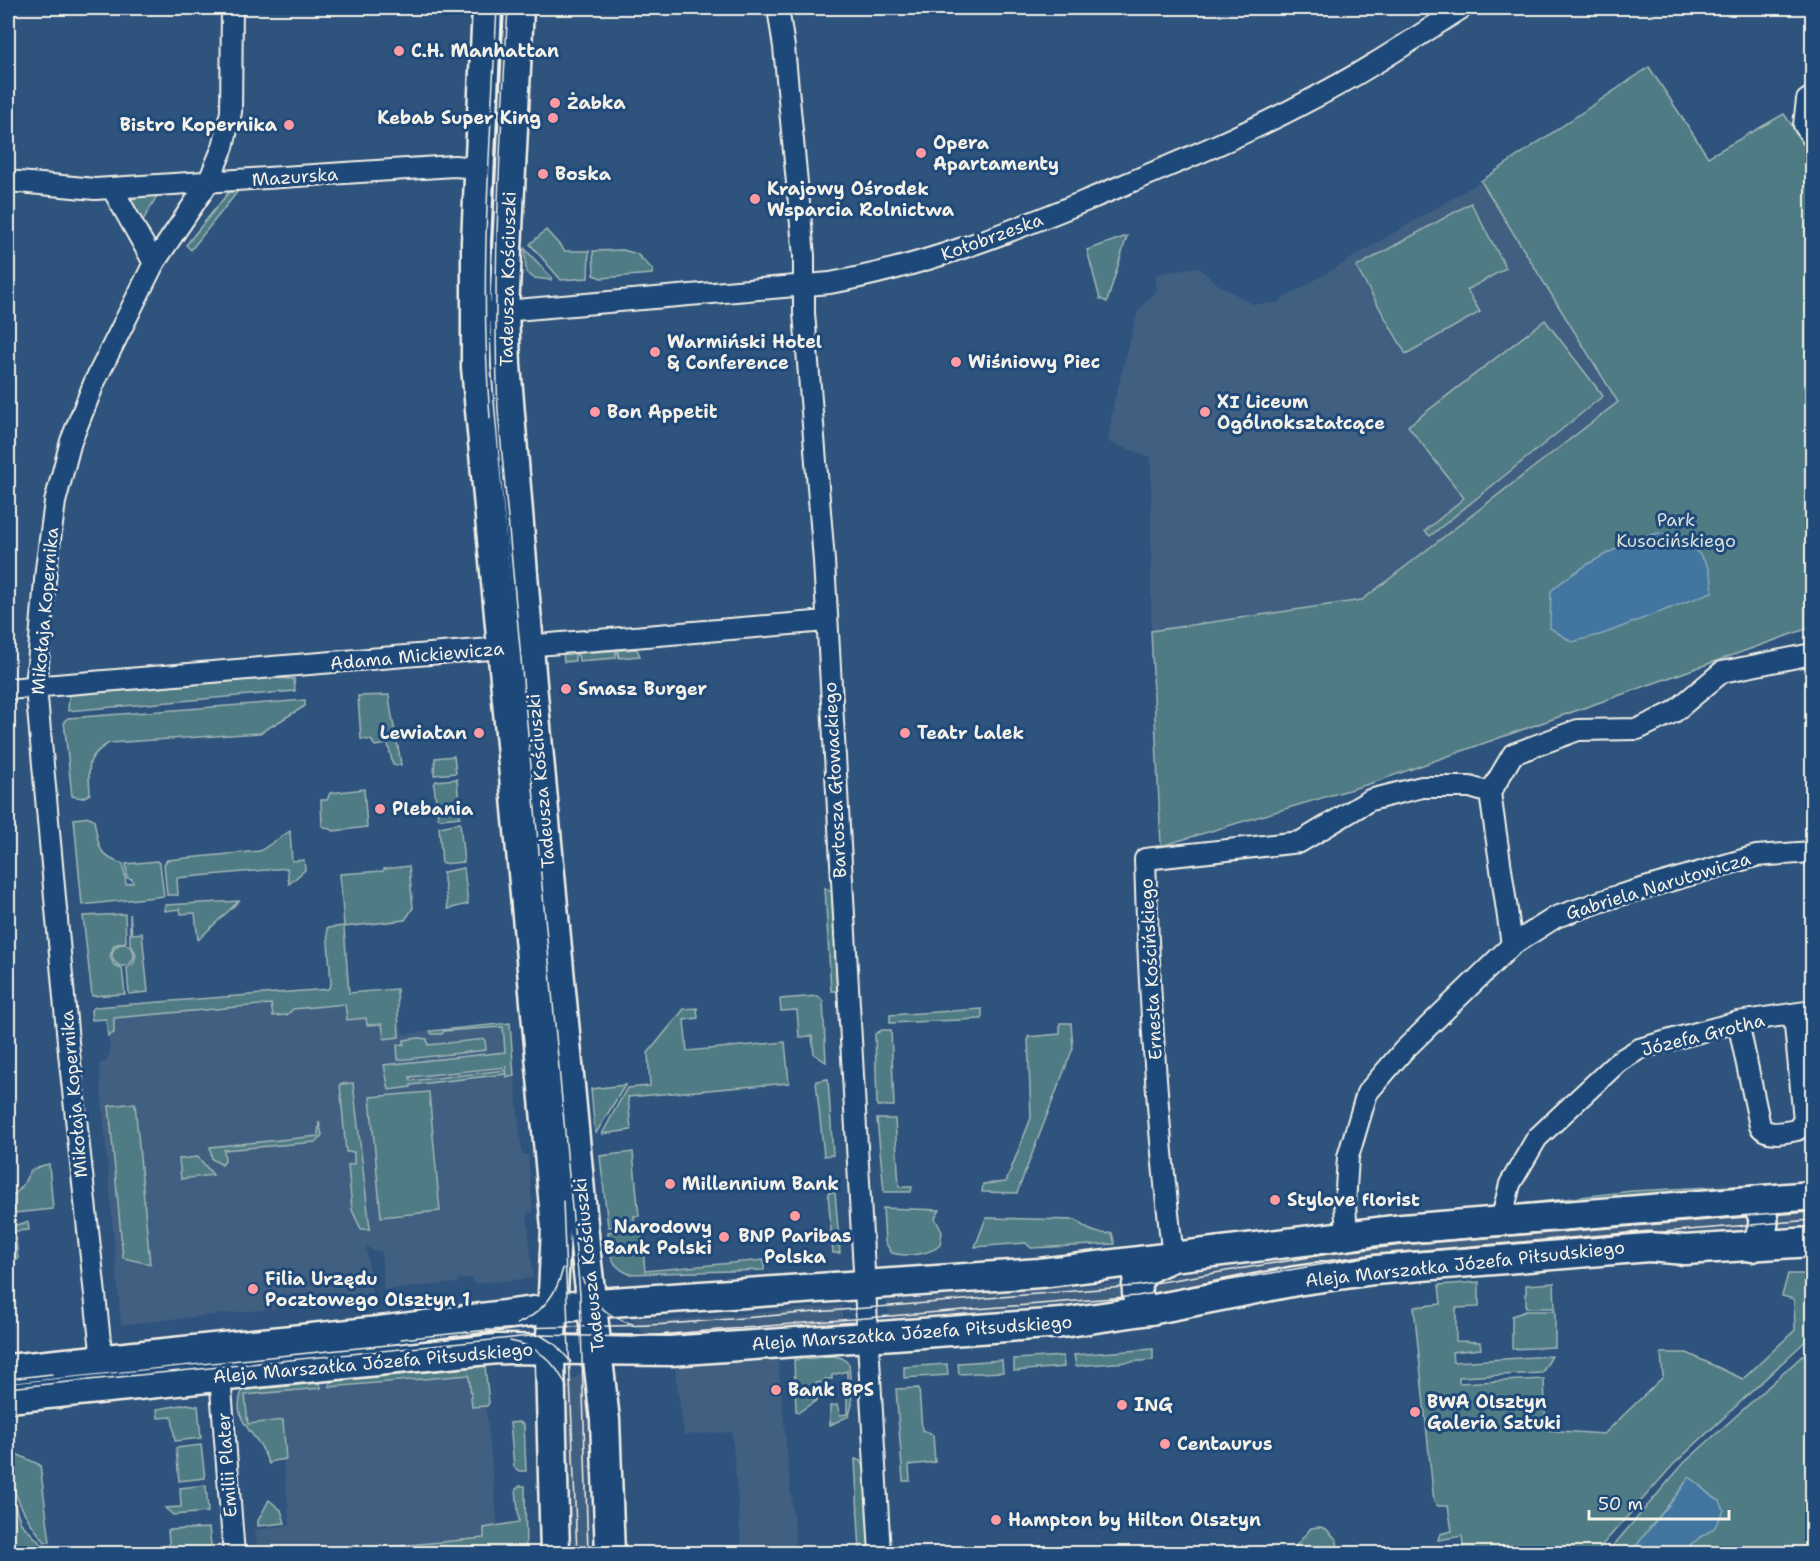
<svg xmlns="http://www.w3.org/2000/svg" width="1820" height="1561" font-family="'Shantell Sans',sans-serif">
<style>
.built{fill:#405e81}
.green{fill:#4f7c84;stroke:#a2b6b6;stroke-width:1.5}
.water{fill:#42759f;stroke:#89a7bc;stroke-width:1.5}
.lines{fill:none;stroke-linecap:round;stroke-linejoin:round}
.street-casing{stroke:#f4f1e8;stroke-width:24}
.secondary-casing{stroke:#f4f1e8;stroke-width:33}
.street{stroke:#1f4a7a;stroke-width:20}
.secondary{stroke:#1f4a7a;stroke-width:28}
.tram{stroke:#f4f1e8;stroke-width:1.5}
.poi-dot{fill:#ff9aa2;stroke:#1f4a7a;stroke-width:2}
.labels{text-anchor:middle;stroke-width:6;stroke-linejoin:round;paint-order:stroke}
.poi-label{font-size:18px;font-weight:bold;fill:#f4f1e8;stroke:#1f4a7a;text-anchor:start}
.street-label{font-size:18px;fill:#f4f1e8;stroke:#1f4a7a}
.park-label{font-size:18px;fill:#dbdfd9;stroke:#1f4a7a}
</style>
<rect width="100%" height="100%" fill="#2e537d"/>
<filter id="ink" filterUnits="userSpaceOnUse"><feTurbulence type="fractalNoise" baseFrequency=".0167" numOctaves="2"/><feDisplacementMap in="SourceGraphic" scale="12" xChannelSelector="R" yChannelSelector="G"/><feConvolveMatrix kernelMatrix="1 2 1 2 8 2 1 2 1" color-interpolation-filters="sRGB"/></filter>
<g filter="url(#ink)">
<g class="built">
<polygon points="1481,181 1618,402 1362,600 1151,631 1151,457 1108,442 1113,406 1138,310 1157,290 1155,274 1198,267 1216,283 1252,304 1276,303"/>
<polygon points="397,989 402,1034 510,1023 522,1155 528,1155 533,1212 527,1213 533,1278 473,1284 472,1278 466,1279 457,1280 457,1283 384,1290 381,1251 373,1251 366,1246 373,1298 121,1325 99,1064 106,1061 110,1052 106,1017"/>
<polygon points="1812,1206 1812,1224 1778,1227 1777,1209"/>
<polygon points="1747,1211 1748,1229 1405,1257 1157,1298 1153,1295 1151,1285 1151,1280 1290,1254"/>
<polygon points="1121,1283 1124,1301 892,1322 886,1301"/>
<polygon points="842,1305 842,1318 834,1325 674,1338 650,1345 632,1317 673,1320"/>
<polygon points="777,1352 797,1553 742,1553 732,1432 684,1435 674,1363"/>
<polygon points="482,1369 500,1546 425,1554 258,1553 255,1530 290,1525 279,1425 246,1427 243,1392"/>
<polygon points="587,1371 591,1553 573,1553 565,1407 559,1387"/>
</g>
<g class="green">
<polygon points="1649,67 1708,157 1784,114 1812,154 1812,627 1372,783 1161,846 1151,631 1362,600 1618,402 1481,181"/>
<polygon points="238,191 191,250 186,245 229,192"/>
<polygon points="158,194 141,224 130,202 136,196"/>
<polygon points="1471,203 1506,268 1467,290 1480,312 1406,354 1356,267"/>
<polygon points="546,230 565,251 589,251 588,278 561,280 530,244"/>
<polygon points="1127,236 1107,302 1100,299 1087,250"/>
<polygon points="525,249 552,278 551,280 534,278 526,272"/>
<polygon points="623,250 637,254 653,270 652,274 601,278 594,275 593,251"/>
<polygon points="1545,320 1603,396 1430,536 1425,531 1464,498 1408,426"/>
<polygon points="637,649 640,656 619,658 618,652 616,652 616,658 579,661 578,655 575,655 575,661 564,662 563,654"/>
<polygon points="271,678 294,679 295,691 68,711 69,695"/>
<path d="M389 695C391 719 398 741 401 765H393L388 744 375 746 371 740 361 739 358 696Z"/>
<path d="M305 700V706L260 733 109 743C84 758 89 767 90 794L82 798 72 796 64 721 68 718Z"/>
<polygon points="454,756 456,773 434,775 435,758"/>
<polygon points="457,779 460,817 441,819 438,818 434,785 436,781"/>
<polygon points="364,789 367,827 334,831 322,826 321,800 327,800 330,793"/>
<path d="M90 817 94 820C99 844 96 856 123 864L126 884 133 883 132 879 127 878 126 864 157 861 160 864 164 896 82 905 74 819Z"/>
<polygon points="460,823 464,862 442,864 439,827"/>
<polygon points="290,831 292,861 304,860 305,870 289,884 287,868 177,878 178,895 167,895 164,864 167,860 260,851"/>
<polygon points="409,866 413,908 405,920 344,927 349,993 397,989 399,1037 384,1039 382,1024 367,1025 366,1018 347,1020 345,1004 293,1009 287,1015 273,1016 271,1004 114,1018 114,1033 108,1036 106,1019 92,1020 91,1010 95,1007 328,989 331,984 327,928 344,926 340,874 383,871 384,869"/>
<polygon points="464,868 468,904 448,909 443,872"/>
<polygon points="825,888 832,892 837,991 831,991"/>
<polygon points="239,901 198,940 195,913 181,914 180,909 165,911 165,905"/>
<polygon points="125,914 126,942 114,945 110,957 114,965 122,968 125,994 92,996 83,916"/>
<polygon points="130,914 132,934 142,933 148,992 129,994 127,968 134,963 136,954 130,943"/>
<circle cx="123" cy="955" r="11"/>
<polygon points="818,996 823,1001 826,1062 814,1054 812,1036 799,1037 797,1010 781,1011 780,999"/>
<polygon points="697,1008 698,1018 684,1020 687,1051 785,1042 789,1083 628,1097 631,1130 602,1134 627,1088 650,1086 648,1053 684,1009"/>
<polygon points="982,1009 982,1019 890,1023 890,1015"/>
<polygon points="510,1023 514,1076 507,1077 506,1067 410,1077 411,1081 505,1070 506,1074 411,1085 411,1087 389,1090 384,1065 505,1052 503,1027 444,1031 442,1034 432,1034 430,1031"/>
<polygon points="1060,1023 1071,1023 1073,1048 1017,1193 982,1192 983,1184 1006,1182 1031,1118 1028,1037 1060,1034"/>
<polygon points="882,1030 891,1030 894,1106 877,1106 875,1034"/>
<polygon points="419,1038 427,1039 428,1045 485,1039 486,1050 398,1060 397,1045 404,1044 404,1040"/>
<polygon points="828,1079 833,1155 824,1156 816,1081"/>
<polygon points="353,1083 370,1229 361,1229 352,1210 348,1165 354,1164 354,1152 346,1152 340,1084"/>
<polygon points="625,1085 596,1133 595,1133 591,1089"/>
<polygon points="429,1092 440,1211 381,1217 370,1097"/>
<polygon points="135,1103 150,1264 123,1258 109,1106"/>
<polygon points="877,1119 895,1119 899,1187 912,1187 911,1192 884,1192"/>
<polygon points="319,1122 322,1135 316,1142 224,1150 225,1161 222,1165 212,1159 210,1147 318,1136"/>
<polygon points="633,1152 639,1216 634,1216 635,1225 608,1227 600,1156"/>
<polygon points="198,1157 213,1175 181,1179 179,1159"/>
<path d="M49 1164 53 1209 15 1213 12 1196C34 1181 18 1170 49 1164Z"/>
<polygon points="1812,1182 1524,1207 1521,1204 1632,1191"/>
<polygon points="835,1192 840,1253 833,1253 828,1193"/>
<path d="M883 1208 940 1210 935 1218 942 1232 940 1245C930 1255 905 1257 892 1253L885 1242Z"/>
<path d="M986 1218 1076 1220C1086 1230 1099 1235 1112 1233L1115 1244 1031 1248 1026 1243 975 1247Z"/>
<polygon points="28,1222 29,1230 15,1231 18,1259 8,1260 8,1231 16,1225"/>
<path d="M636 1229 641 1230 645 1271 764 1260V1270L630 1274C609 1267 609 1251 608 1232Z"/>
<polygon points="1788,1274 1812,1274 1812,1335 1673,1465 1595,1553 1464,1553 1462,1536 1438,1540 1440,1534 1452,1531 1448,1506 1438,1506 1434,1502 1414,1307 1441,1304 1439,1285 1479,1282 1479,1307 1456,1308 1456,1341 1480,1342 1481,1349 1452,1352 1453,1362 1552,1356 1542,1373 1459,1377 1459,1383 1544,1379 1546,1430 1604,1434 1663,1377 1661,1353 1687,1353 1743,1379 1795,1330 1794,1299 1782,1296"/>
<polygon points="1554,1283 1555,1308 1526,1308 1526,1285"/>
<polygon points="1526,1311 1555,1311 1555,1347 1512,1349 1512,1316"/>
<path d="M1812 1347V1553H1684L1691 1544 1714 1528 1720 1501C1706 1495 1702 1485 1689 1477 1672 1505 1648 1526 1632 1553L1606 1554 1684 1463Z"/>
<polygon points="1153,1349 1153,1360 1076,1366 1074,1355"/>
<polygon points="834,1356 842,1358 849,1364 852,1404 849,1416 830,1425 830,1406 837,1405 840,1415 847,1414 847,1371 832,1375 832,1379 825,1379 825,1382 816,1383 817,1400 799,1412 796,1411 794,1360"/>
<polygon points="1063,1356 1064,1367 1014,1371 1014,1359"/>
<polygon points="1002,1360 1003,1372 959,1374 958,1363"/>
<polygon points="947,1364 948,1375 904,1378 904,1367"/>
<polygon points="485,1366 489,1403 487,1406 472,1407 469,1375 330,1387 330,1383 332,1380"/>
<path d="M319 1380 321 1388 245 1395 248 1424 283 1420 286 1459 273 1461 269 1464C265 1457 264 1449 258 1442 246 1426 233 1414 242 1391L252 1386Z"/>
<polygon points="919,1388 922,1430 933,1435 935,1462 909,1465 910,1481 903,1481 896,1389"/>
<polygon points="187,1404 198,1406 201,1438 175,1441 172,1417 158,1418 157,1409"/>
<polygon points="519,1422 524,1425 526,1471 519,1471 514,1467 510,1423"/>
<polygon points="201,1445 205,1478 179,1481 176,1448"/>
<path d="M8 1450 40 1465 50 1542H45C22 1515 7 1485 8 1450Z"/>
<polygon points="855,1459 861,1461 865,1469 870,1553 860,1553"/>
<polygon points="8,1485 21,1523 50,1553 8,1553"/>
<polygon points="206,1485 208,1512 173,1515 165,1508 181,1507 180,1488"/>
<polygon points="520,1486 525,1486 526,1553 321,1553 484,1538 484,1528 519,1522 516,1489"/>
<polygon points="269,1500 281,1510 285,1523 258,1526 258,1521"/>
<polygon points="1320,1527 1326,1529 1337,1540 1338,1553 1290,1553 1311,1528"/>
<polygon points="209,1528 212,1553 170,1553 168,1530"/>
</g>
<g class="water">
<path d="M1659 533C1688 537 1715 561 1712 592L1603 634 1572 642 1550 628 1551 591C1576 568 1627 540 1659 533Z"/>
<path d="M1689 1477C1701 1485 1706 1495 1720 1501L1724 1510 1714 1528 1691 1544 1684 1553H1632C1648 1526 1673 1505 1689 1477Z"/>
</g>
<g class="lines">
<defs>
<g id="street">
<polyline points="778,8 784,47 804,256 804,313 824,561 880,1554"/>
<polyline points="1812,97 1807,100 1804,125 1812,137"/>
<polyline points="8,181 95,189 454,166 479,168"/>
<polyline points="112,188 154,263"/>
<path d="M492 312 830 283C921 267 1005 234 1090 199 1164 168 1239 138 1310 100 1363 73 1412 40 1462 8"/>
<polyline points="8,689 827,621"/>
<polyline points="1512,945 1490,793 1513,754 1578,730 1638,729 1674,712 1722,672 1812,654"/>
<path d="M1738 1022 1760 1126C1767 1137 1786 1132 1797 1130L1804 1120 1794 1015"/>
<polyline points="1501,1221 1510,1184 1537,1138 1618,1062 1639,1049 1681,1037 1738,1022 1812,1011"/>
<polyline points="1347,1236 1345,1204 1348,1157 1367,1093 1403,1051 1512,945 1556,917 1617,896 1756,856 1812,852"/>
<path d="M1173 1257C1157 1125 1149 992 1145 859L1300 842 1370 800 1422 787H1470L1490 793"/>
<polyline points="102,1360 69,1053 36,687 46,569 55,502 71,441 95,381 154,263 208,183 223,147 231,112 232,8"/>
<polyline points="220,1376 234,1554"/>
</g>
<g id="secondary">
<polyline points="487,8 476,242 476,367 556,1228 550,1360 555,1554"/>
<polyline points="519,8 504,310 506,365 532,684 586,1255 605,1420 610,1554"/>
<path d="M1752 1247C1766 1232 1768 1215 1753 1201"/>
<path d="M1150 1310C1137 1303 1135 1292 1138 1279L1150 1267 1168 1259"/>
<polyline points="8,1369 379,1331 597,1303 1040,1273 1403,1229 1812,1196"/>
<polyline points="8,1398 497,1349 670,1351 1062,1323 1150,1310 1296,1281 1374,1270 1649,1247 1685,1250 1812,1242"/>
</g>
</defs>
<use href="#street" class="street-casing"/>
<use href="#secondary" class="secondary-casing"/>
<use href="#street" class="street"/>
<use href="#secondary" class="secondary"/>
<g class="tram">
<path d="M508 8C500 142 492 276 498 411L580 1294 588 1554"/>
<path d="M490 418C479 281 490 144 497 8"/>
<polyline points="563,1201 577,1554"/>
<path d="M582 1278C591 1301 608 1318 633 1324"/>
<path d="M517 1324C542 1313 557 1295 563 1268"/>
<path d="M481 1331C543 1325 605 1328 668 1324L1137 1286 1376 1246 1812 1210"/>
<polyline points="540,1335 556,1345 571,1362"/>
<polyline points="401,1339 488,1330"/>
<path d="M510 1341C538 1346 556 1362 567 1388"/>
<polyline points="8,1379 52,1374"/>
<polyline points="8,1388 541,1335 632,1337 1137,1296 1377,1255 1812,1220"/>
</g>
</g>
</g>
<g class="poi-dot">
<circle cx="399" cy="51" r="6"/>
<circle cx="555" cy="103" r="6"/>
<circle cx="553" cy="118" r="6"/>
<circle cx="289" cy="125" r="6"/>
<circle cx="921" cy="153" r="6"/>
<circle cx="543" cy="174" r="6"/>
<circle cx="755" cy="199" r="6"/>
<circle cx="655" cy="352" r="6"/>
<circle cx="956" cy="362" r="6"/>
<circle cx="595" cy="412" r="6"/>
<circle cx="1205" cy="412" r="6"/>
<circle cx="566" cy="689" r="6"/>
<circle cx="479" cy="733" r="6"/>
<circle cx="905" cy="733" r="6"/>
<circle cx="380" cy="809" r="6"/>
<circle cx="670" cy="1184" r="6"/>
<circle cx="1275" cy="1200" r="6"/>
<circle cx="795" cy="1216" r="6"/>
<circle cx="724" cy="1237" r="6"/>
<circle cx="253" cy="1289" r="6"/>
<circle cx="776" cy="1390" r="6"/>
<circle cx="1122" cy="1405" r="6"/>
<circle cx="1415" cy="1412" r="6"/>
<circle cx="1165" cy="1444" r="6"/>
<circle cx="996" cy="1520" r="6"/>
</g>
<g class="labels">
<g class="poi-label">
<text x="411" y="57">C.H. Manhattan</text>
<text x="567" y="109">Żabka</text>
<text x="541" y="124" text-anchor="end">Kebab Super King</text>
<text x="277" y="131" text-anchor="end">Bistro Kopernika</text>
<text x="933" y="149">Opera<tspan x="933" dy="21">Apartamenty</tspan></text>
<text x="555" y="180">Boska</text>
<text x="767" y="195">Krajowy Ośrodek<tspan x="767" dy="21">Wsparcia Rolnictwa</tspan></text>
<text x="667" y="348">Warmiński Hotel<tspan x="667" dy="21">&amp; Conference</tspan></text>
<text x="968" y="368">Wiśniowy Piec</text>
<text x="1217" y="408">XI Liceum<tspan x="1217" dy="21">Ogólnokształcące</tspan></text>
<text x="607" y="418">Bon Appetit</text>
<text x="578" y="695">Smasz Burger</text>
<text x="467" y="739" text-anchor="end">Lewiatan</text>
<text x="917" y="739">Teatr Lalek</text>
<text x="392" y="815">Plebania</text>
<text x="682" y="1190">Millennium Bank</text>
<text x="1287" y="1206">Stylove florist</text>
<text x="712" y="1233" text-anchor="end">Narodowy<tspan x="712" dy="21">Bank Polski</tspan></text>
<text x="795" y="1242" text-anchor="middle">BNP Paribas<tspan x="795" dy="21">Polska</tspan></text>
<text x="265" y="1285">Filia Urzędu<tspan x="265" dy="21">Pocztowego Olsztyn 1</tspan></text>
<text x="788" y="1396">Bank BPS</text>
<text x="1427" y="1408">BWA Olsztyn<tspan x="1427" dy="21">Galeria Sztuki</tspan></text>
<text x="1134" y="1411">ING</text>
<text x="1177" y="1450">Centaurus</text>
<text x="1008" y="1526">Hampton by Hilton Olsztyn</text>
</g>
<g class="street-label">
<text transform="translate(295 177) rotate(-4)" y="6">Mazurska</text>
<text transform="translate(992 237) rotate(-20)" y="6">Kołobrzeska</text>
<text transform="translate(508 279) rotate(-89)" y="6">Tadeusza Kościuszki</text>
<text transform="translate(45 611) rotate(-85)" y="6">Mikołaja Kopernika</text>
<text transform="translate(417 656) rotate(-5)" y="6">Adama Mickiewicza</text>
<text transform="translate(835 780) rotate(-93)" y="6">Bartosza Głowackiego</text>
<text transform="translate(541 781) rotate(-95)" y="6">Tadeusza Kościuszki</text>
<text transform="translate(1658 886) rotate(-17)" y="6">Gabriela Narutowicza</text>
<text transform="translate(1151 969) rotate(-93)" y="6">Ernesta Kościńskiego</text>
<text transform="translate(1703 1035) rotate(-14)" y="6">Józefa Grotha</text>
<text transform="translate(74 1094) rotate(-95)" y="6">Mikołaja Kopernika</text>
<text transform="translate(1465 1264) rotate(-6)" y="6">Aleja Marszałka Józefa Piłsudskiego</text>
<text transform="translate(589 1265) rotate(-96)" y="6">Tadeusza Kościuszki</text>
<text transform="translate(912 1333) rotate(-4)" y="6">Aleja Marszałka Józefa Piłsudskiego</text>
<text transform="translate(373 1363) rotate(-5)" y="6">Aleja Marszałka Józefa Piłsudskiego</text>
<text transform="translate(227 1465) rotate(-94)" y="6">Emilii Plater</text>
</g>
<g class="park-label">
<text x="1676" y="526">Park<tspan x="1676" dy="21">Kusocińskiego</tspan></text>
</g>
</g>
<rect width="1820" height="1561" fill="none" stroke="#1f4a7a" stroke-width="30"/>
<rect x="15" y="15" width="1790" height="1531" fill="none" stroke="#f4f1e8" stroke-width="2" filter="url(#ink)"/>
<path d="M1589 1510v9h140v-9" fill="none" stroke="#f4f1e8" stroke-width="3"/>
<text x="1598" y="1510" font-size="18" fill="#f4f1e8" stroke="#1f4a7a" stroke-width="4.5" paint-order="stroke">50 m</text>
</svg>
